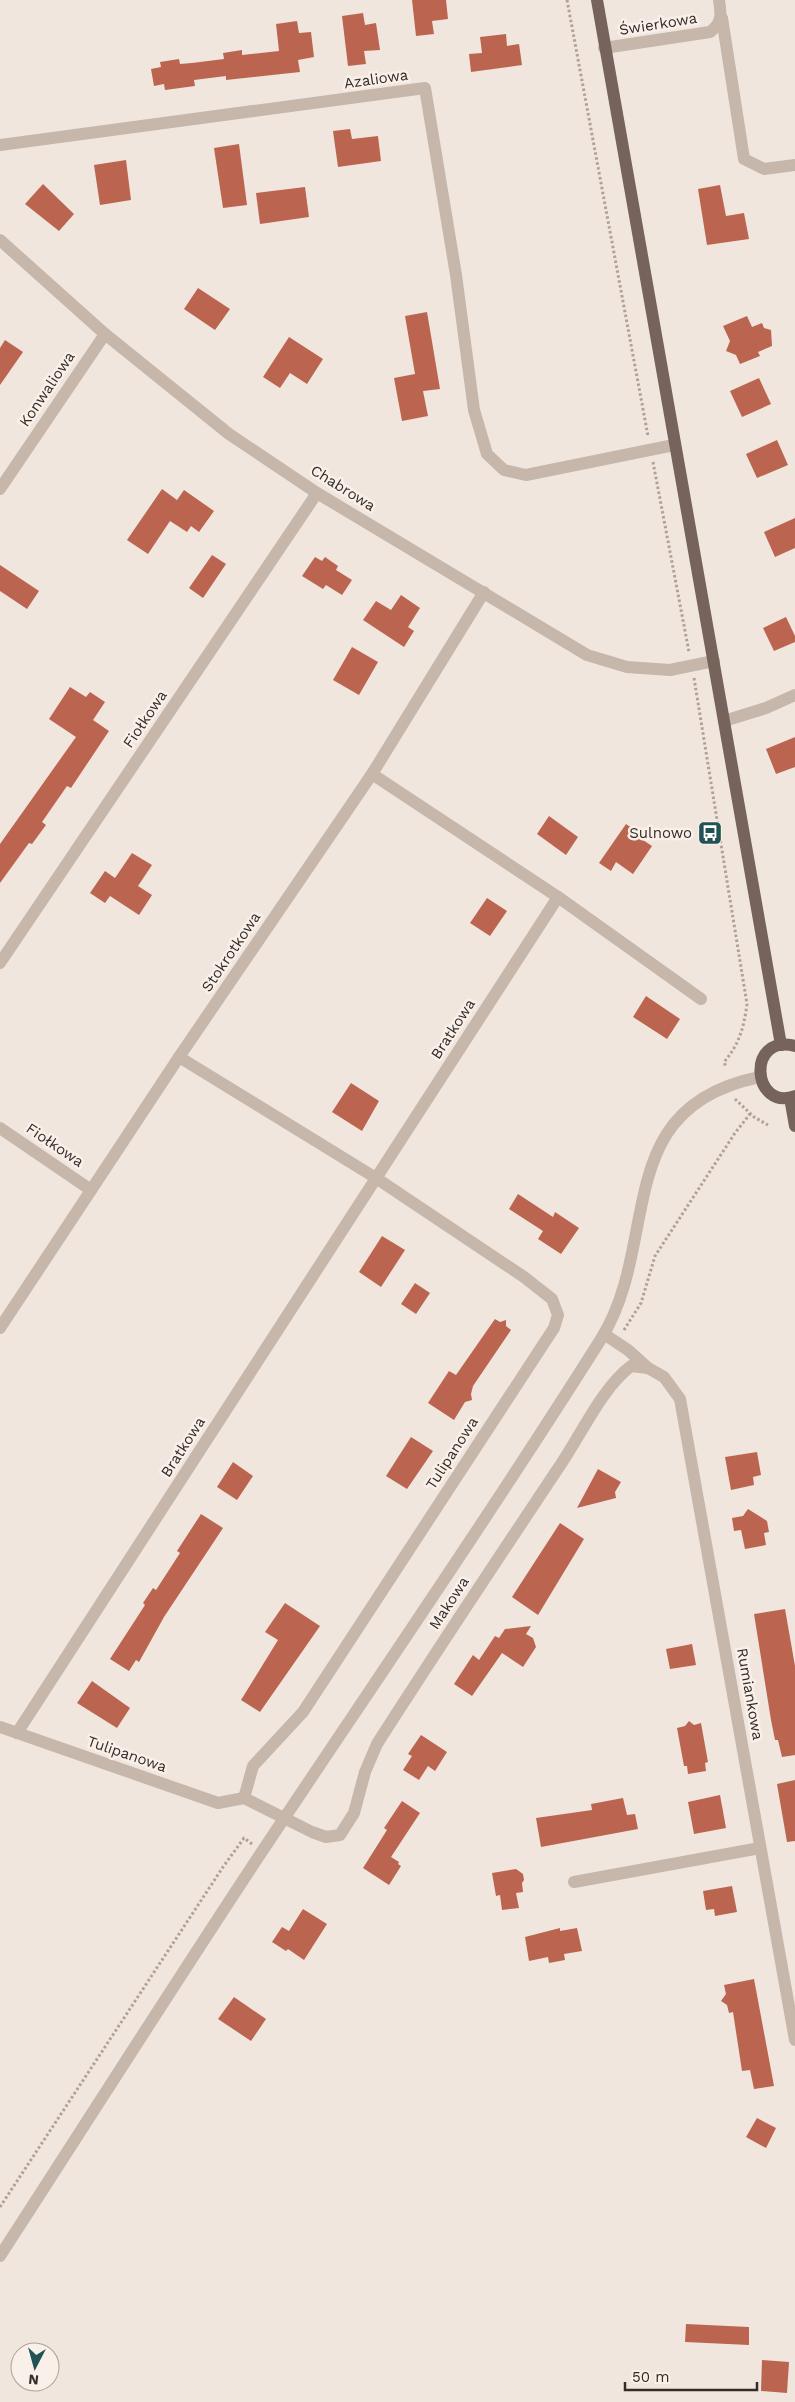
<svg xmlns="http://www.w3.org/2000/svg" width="795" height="2402" font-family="'Work Sans',sans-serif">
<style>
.building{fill:#bb6550}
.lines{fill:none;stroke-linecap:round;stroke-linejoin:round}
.path{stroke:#b3a094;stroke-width:3;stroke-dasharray:2.5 2.5;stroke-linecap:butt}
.minor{stroke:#c7b6aa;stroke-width:12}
.major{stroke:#76635b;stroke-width:12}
.labels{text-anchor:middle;stroke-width:5;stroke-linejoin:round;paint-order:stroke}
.street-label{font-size:15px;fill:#352c29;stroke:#f8f0e9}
.poi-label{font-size:15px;fill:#352c29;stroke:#f8f0e9;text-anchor:end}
</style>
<rect width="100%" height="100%" fill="#f0e6dd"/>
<g class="building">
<polygon points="412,0 446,0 448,19 432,21 434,34 416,36"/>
<polygon points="363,13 365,25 376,23 380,50 364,51 366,64 348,66 342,16"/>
<polygon points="297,21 299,33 311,32 314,57 298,60 300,72 226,80 226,76 194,80 195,86 165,90 164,84 154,86 151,69 161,67 160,62 179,59 180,64 192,63 224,59 223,53 242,50 242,55 279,51 276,24"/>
<polygon points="506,34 507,46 519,44 522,65 471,72 469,54 482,53 480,37"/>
<polygon points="350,129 352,139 378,136 381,161 338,167 333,131"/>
<polygon points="239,144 247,205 223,208 214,148"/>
<polygon points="126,160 131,200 100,205 94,165"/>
<polygon points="43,184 74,214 59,231 25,204"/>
<polygon points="720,185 726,216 744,213 749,239 707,245 698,189"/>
<polygon points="305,187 309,217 260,224 256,193"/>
<polygon points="198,288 230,309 215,330 184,309"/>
<polygon points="427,312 440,389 423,391 428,416 402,421 394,378 415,374 405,316"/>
<polygon points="747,316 752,327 762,323 764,328 771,330 772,346 758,352 760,356 740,364 736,355 726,351 730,341 723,326"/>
<polygon points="289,337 323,359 307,384 290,373 280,388 263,377"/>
<polygon points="5,340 23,352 0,385 0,348"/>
<polygon points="759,378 771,404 742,417 730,391"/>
<polygon points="777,440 788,465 757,478 746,454"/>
<polygon points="162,489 177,500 184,490 214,511 199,532 191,526 187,532 170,521 148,554 127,540"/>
<polygon points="795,518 795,548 775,557 764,532"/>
<polygon points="212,555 226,564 203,598 189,588"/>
<polygon points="315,557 322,561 325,557 338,566 336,570 352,580 342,595 326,585 323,589 302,576"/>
<polygon points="0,565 39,591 27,609 0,591"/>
<polygon points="401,595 420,608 408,627 414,631 404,647 363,620 376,601 391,610"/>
<polygon points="786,617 795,636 795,642 774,651 763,628"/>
<polygon points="352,647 378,662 359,695 333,680"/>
<polygon points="70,687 86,697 90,692 105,702 93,720 109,731 71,788 67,786 42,822 46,825 32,844 29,843 0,883 0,844 76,737 49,719"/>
<polygon points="795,737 795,767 776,774 766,749"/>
<polygon points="549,816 578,837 566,855 537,834"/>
<polygon points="626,824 636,831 634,834 652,846 633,874 616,862 611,871 599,863"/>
<polygon points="132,853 152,865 138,886 152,895 139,915 110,896 105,903 90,893 105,871 115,878"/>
<polygon points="487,898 507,911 490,936 470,923"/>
<polygon points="646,996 680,1019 667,1039 633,1017"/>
<polygon points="351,1083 379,1101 362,1131 332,1112"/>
<polygon points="518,1194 553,1217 555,1212 579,1228 561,1254 538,1239 543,1231 509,1209"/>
<polygon points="382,1236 405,1250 381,1287 359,1272"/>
<polygon points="415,1283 430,1293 416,1314 401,1304"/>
<polygon points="495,1319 500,1322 506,1320 506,1326 511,1330 473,1386 471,1394 472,1400 465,1402 454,1420 428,1403 449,1371 456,1375"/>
<polygon points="411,1437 433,1451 407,1489 386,1476"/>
<polygon points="757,1452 761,1475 753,1477 754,1485 731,1490 725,1457"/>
<polygon points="233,1462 253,1476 237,1500 217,1487"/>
<polygon points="598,1469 621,1482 615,1492 616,1498 577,1508"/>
<polygon points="748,1509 767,1521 769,1532 764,1533 766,1545 745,1549 741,1530 734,1531 732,1518 743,1516"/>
<polygon points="201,1514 223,1528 164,1617 139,1662 136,1660 129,1671 110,1659 145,1605 143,1603 153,1588 156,1590 180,1553 177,1551"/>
<polygon points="560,1523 584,1539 538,1615 512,1597"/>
<polygon points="285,1603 320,1626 260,1712 241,1700 278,1640 265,1632"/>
<polygon points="785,1609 795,1666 795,1755 782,1757 778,1740 775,1740 771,1720 754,1614"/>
<polygon points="531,1626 526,1634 533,1638 536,1647 523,1667 502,1653 472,1696 454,1684 473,1655 479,1660 495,1636 499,1638 505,1629"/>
<polygon points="692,1644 696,1665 670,1669 666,1649"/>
<polygon points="92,1681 130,1708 117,1728 77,1703"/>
<polygon points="689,1721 694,1725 701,1723 708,1762 705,1763 706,1771 688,1774 687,1766 684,1766 677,1728 685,1726"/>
<polygon points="421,1735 447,1752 435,1771 428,1766 419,1780 403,1770 412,1756 408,1754"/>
<polygon points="795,1780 795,1841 787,1842 777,1784"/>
<polygon points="720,1795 726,1828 694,1834 688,1802"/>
<polygon points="623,1798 627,1815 635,1814 638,1829 541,1847 536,1818 592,1810 591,1804"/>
<polygon points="402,1801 420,1813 391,1857 399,1862 398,1864 401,1866 389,1885 363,1868 387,1830 384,1828"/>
<polygon points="516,1869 523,1874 524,1880 522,1883 523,1892 516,1893 519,1908 502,1910 500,1895 496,1896 492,1873"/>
<polygon points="732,1886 737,1912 715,1916 714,1909 706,1910 703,1891"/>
<polygon points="303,1909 327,1924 304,1960 288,1949 286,1951 272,1942 282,1927 289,1931"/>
<polygon points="560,1928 560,1931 577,1928 582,1951 564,1954 565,1960 549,1963 548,1957 529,1961 525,1937"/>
<polygon points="754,1979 774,2086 754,2089 750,2070 742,2071 733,2012 729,2013 727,2005 721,2001 726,1994 724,1985"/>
<polygon points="234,1997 266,2019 251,2041 218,2019"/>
<polygon points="757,2118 776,2128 766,2148 746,2137"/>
<polygon points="686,2324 749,2327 749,2345 685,2342"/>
<polygon points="762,2360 789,2362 787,2393 761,2391"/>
</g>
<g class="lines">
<g class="path">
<polyline points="567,0 648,436"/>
<polyline points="653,462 689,652"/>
<path d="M694 678 747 1004C744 1027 739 1045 724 1062L726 1067"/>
<polyline points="735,1099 754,1117 768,1125"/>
<polyline points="624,1330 641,1303 655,1256 735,1133 750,1114"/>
<polyline points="0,2207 223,1867 244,1838 252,1844"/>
</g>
<g class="minor">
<polyline points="722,18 744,159 764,169 795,165"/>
<path d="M604 48 710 32C723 22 721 14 719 0"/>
<polyline points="0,145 425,88 456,275 474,410 487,454 504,470 526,475 674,445"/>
<polyline points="0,240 105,334 229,434 317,493 587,655 627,667 670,670 714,661"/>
<polyline points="0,489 105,334"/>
<polyline points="724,721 766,708 795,695"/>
<polyline points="372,774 558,897 701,999"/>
<polyline points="0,963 317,493"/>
<polyline points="179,1057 376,1178 524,1277 552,1299 558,1315 554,1328 303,1712 253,1766 244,1798"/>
<polyline points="0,1128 91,1190"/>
<polyline points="0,1328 179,1057 372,774 484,592"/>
<polyline points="604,1334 628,1350 648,1368 664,1377 680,1399 795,2040"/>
<path d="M0 1727 218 1803 244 1798 312 1832 326 1837 340 1835 354 1813 365 1772 377 1744C437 1650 499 1557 561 1464 582 1433 602 1388 631 1366L648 1368"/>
<polyline points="17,1733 558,897"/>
<polyline points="574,1882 760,1848"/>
<path d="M0 2256C87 2122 173 1986 261 1853 375 1682 491 1513 601 1339 662 1241 609 1107 760 1077"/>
</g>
<g class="major">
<polyline points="597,0 781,1045"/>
<path d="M795 1046C746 1033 752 1112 795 1096"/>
<polyline points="790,1098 795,1126"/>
</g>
</g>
<defs>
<symbol id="bus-square" viewBox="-11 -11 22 22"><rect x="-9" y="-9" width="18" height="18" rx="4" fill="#225253" stroke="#f8f0e9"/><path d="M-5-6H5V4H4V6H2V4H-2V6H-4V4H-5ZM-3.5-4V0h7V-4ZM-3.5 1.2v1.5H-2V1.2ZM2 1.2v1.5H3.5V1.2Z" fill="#fff"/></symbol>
</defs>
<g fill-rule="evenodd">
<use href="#bus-square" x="696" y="819" width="28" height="28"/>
</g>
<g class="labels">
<g class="street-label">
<text transform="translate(658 24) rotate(-9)" y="5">Świerkowa</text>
<text transform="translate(376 79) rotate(-8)" y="5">Azaliowa</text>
<text transform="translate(47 389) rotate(-56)" y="5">Konwaliowa</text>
<text transform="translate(343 488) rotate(32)" y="5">Chabrowa</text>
<text transform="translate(145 719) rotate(-56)" y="5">Fiołkowa</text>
<text transform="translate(231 952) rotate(-56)" y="5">Stokrotkowa</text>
<text transform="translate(453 1029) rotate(-57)" y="5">Bratkowa</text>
<text transform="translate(55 1145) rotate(34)" y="5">Fiołkowa</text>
<text transform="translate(183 1447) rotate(-57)" y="5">Bratkowa</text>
<text transform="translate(452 1453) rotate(-57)" y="5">Tulipanowa</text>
<text transform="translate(449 1603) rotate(-57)" y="5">Makowa</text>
<text transform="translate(750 1694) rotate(80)" y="5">Rumiankowa</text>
<text transform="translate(127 1754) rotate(19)" y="5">Tulipanowa</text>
</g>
<g class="poi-label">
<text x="692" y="838">Sulnowo</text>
</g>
</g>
<g transform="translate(35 2367) rotate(186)"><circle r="24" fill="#f8f0e9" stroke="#aaa29c"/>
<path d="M0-4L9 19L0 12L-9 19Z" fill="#225253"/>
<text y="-8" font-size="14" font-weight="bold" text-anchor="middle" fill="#352c29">N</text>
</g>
<path d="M625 2382v8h132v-8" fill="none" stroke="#352c29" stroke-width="2.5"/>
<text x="632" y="2382" font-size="15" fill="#352c29" stroke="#f8f0e9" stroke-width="4" paint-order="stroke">50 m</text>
</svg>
